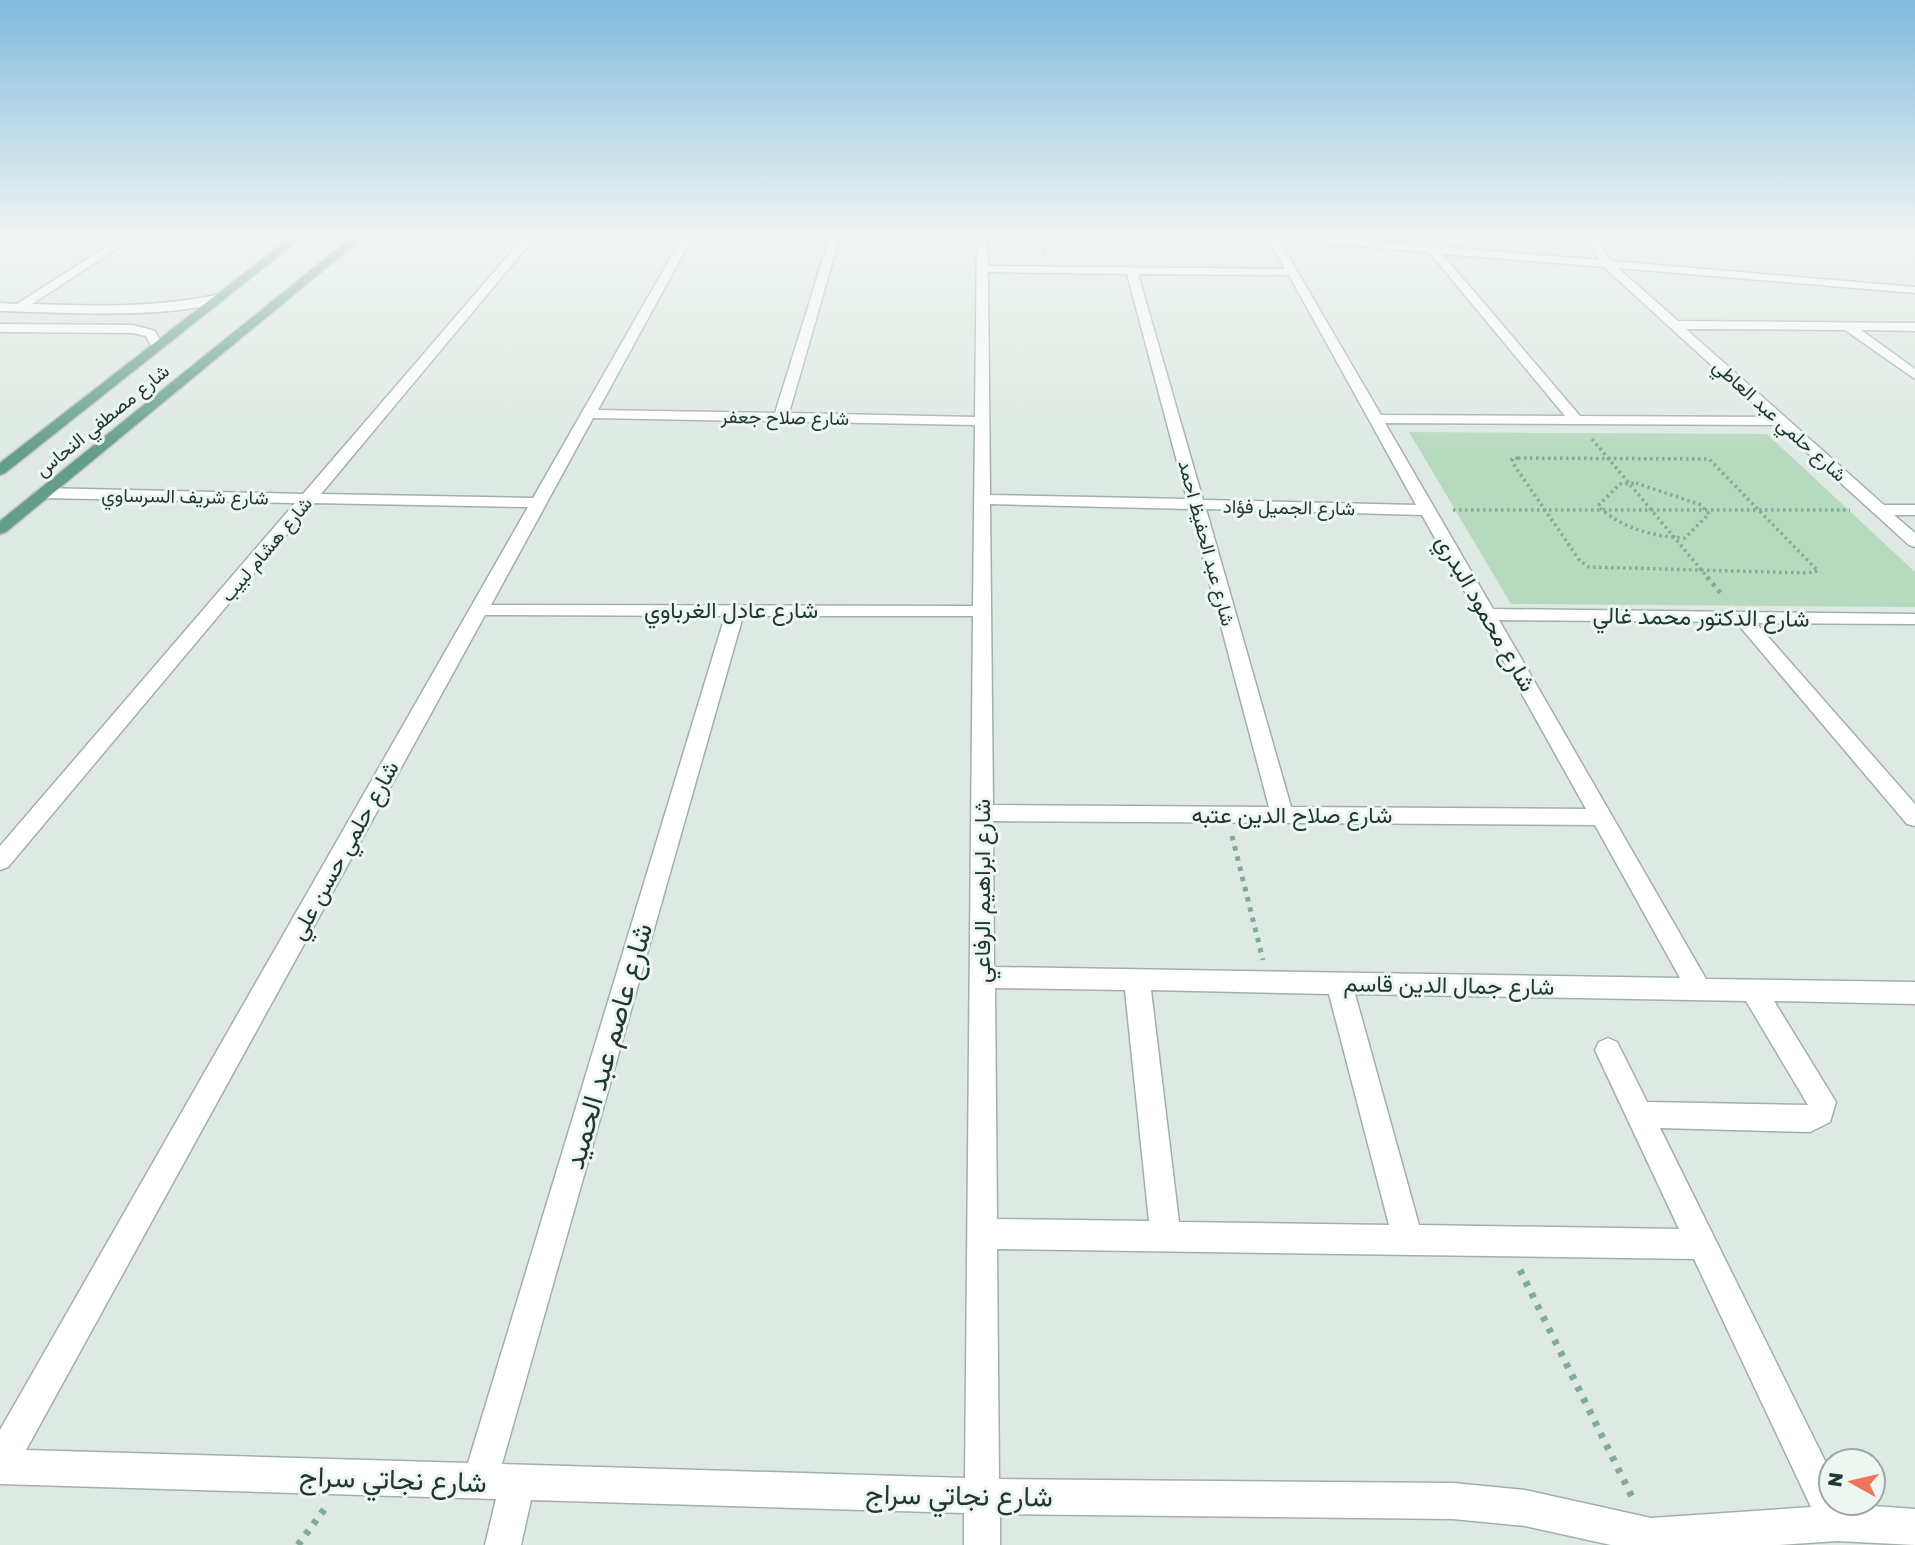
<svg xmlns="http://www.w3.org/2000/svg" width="1915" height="1545" font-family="'Golos Text',Vazirmatn,sans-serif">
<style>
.green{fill:#b7dabf}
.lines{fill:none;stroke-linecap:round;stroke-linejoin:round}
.minor-casing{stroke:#a1b0aa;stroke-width:3}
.major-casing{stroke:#bcc3c1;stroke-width:3}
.path-far4{stroke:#80ab9b;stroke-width:2.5;stroke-dasharray:2 2.5;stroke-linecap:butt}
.path-far3{stroke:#80ab9b;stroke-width:3.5;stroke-dasharray:2.5 3.5;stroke-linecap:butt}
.path-far2{stroke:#80ab9b;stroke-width:4.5;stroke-dasharray:3.5 5;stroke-linecap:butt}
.path-far1{stroke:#80ab9b;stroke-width:5;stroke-dasharray:4.5 6;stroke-linecap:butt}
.path{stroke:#80ab9b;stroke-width:7;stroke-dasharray:5 8;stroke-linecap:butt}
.minor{fill:#fff;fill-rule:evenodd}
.major{fill:#649d8b;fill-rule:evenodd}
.labels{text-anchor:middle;stroke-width:6;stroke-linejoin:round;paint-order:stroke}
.far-street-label{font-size:19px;fill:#203830;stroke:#eef6f2}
.street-label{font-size:23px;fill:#203830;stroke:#eef6f2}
.near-street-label{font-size:28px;fill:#203830;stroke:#eef6f2}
</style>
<rect width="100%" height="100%" fill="#dee9e3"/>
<polygon class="green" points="1409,432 1767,434 1915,572 1915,607 1511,604"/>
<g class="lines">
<defs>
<g id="minor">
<path d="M123 236H136L32 304C96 306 159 308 221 294L227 297C194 321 45 312 0 311V303L17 304Z"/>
<path d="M525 236H536L321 494 533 498 683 236H693L598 410 775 413 830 236H840L789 413 975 417 977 236H987L988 266 1285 269 1266 236H1313L1599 260 1585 236H1595L1611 261 1915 287V293L1618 268 1678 321 1915 323V331L1861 330 1915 369V379L1845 330 1686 329 1884 505H1915V515H1894L1915 533V547L1909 545 1777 425 1385 423 1493 609 1915 614V624L1756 623 1915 804V826L1907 824 1736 622 1499 620 1706 979 1915 982V1004L1774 1001 1836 1102 1830 1122 1810 1132 1660 1128 1831 1473V1503L1915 1509V1545L1837 1541 1779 1545H1611L1525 1526 1453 1519 1000 1514V1545H964V1513L531 1500 521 1545H485L496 1499 0 1484V1430L528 507 313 503 8 867 0 870V846L295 503 42 498 34 493 42 488 303 494ZM1279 240 1429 252 1565 416 1381 415ZM1442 254 1604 267 1768 417 1580 416ZM988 272 1127 274 1187 499 990 495ZM1138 274 1289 275 1416 505 1203 500ZM593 418 975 425 973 606 491 605ZM990 504 1190 509 1269 807 993 805ZM1206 509 1422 515 1586 809 1291 807ZM485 615 725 616 468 1463 26 1450ZM743 616H973L965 1478 502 1464ZM993 821 1595 825 1680 978 994 967ZM995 988 1125 990 1149 1221 997 1219ZM1151 990 1329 994 1389 1225 1179 1222ZM1355 994 1746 1001 1808 1105 1647 1102 1617 1042 1608 1038 1599 1042 1595 1050 1679 1229 1419 1225ZM997 1249 1694 1259 1811 1507 1651 1518 1525 1490 1453 1483 999 1479Z"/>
<polygon points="0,324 133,325 155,331 163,346 157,350 153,349 146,336 133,333 0,332"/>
</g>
<g id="major">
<polygon points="292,236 304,236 5,473 0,475 0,463"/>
<polygon points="353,236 365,236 6,532 0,534 0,521"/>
</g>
</defs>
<use href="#minor" class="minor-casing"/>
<use href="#major" class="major-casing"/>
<g class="path-far4">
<polyline points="1127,236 1132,253"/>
<polyline points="1056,246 1084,246 1100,252"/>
<polyline points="1043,253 1044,249 1057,246 1045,236"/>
</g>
<g class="path-far3">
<polyline points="1592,439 1709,579"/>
<polygon points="1518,458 1709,459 1818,571 1808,573 1589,567 1580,561 1512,462 1512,459"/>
<path d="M1636 483 1701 505 1709 514 1685 538C1655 537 1620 528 1598 506L1620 484Z"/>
<polyline points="1453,510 1850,510"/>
</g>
<polyline class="path-far2" points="1707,577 1723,596"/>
<polyline class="path-far1" points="1232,836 1263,960"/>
<g class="path">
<polyline points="1520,1270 1634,1501"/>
<polyline points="298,1545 326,1507"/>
</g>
<use href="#minor" class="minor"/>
<use href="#major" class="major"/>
</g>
<linearGradient id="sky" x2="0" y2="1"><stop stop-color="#81bbdd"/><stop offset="0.52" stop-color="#f0f5f2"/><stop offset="1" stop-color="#f0f5f2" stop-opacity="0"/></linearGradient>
<rect width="1915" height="453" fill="url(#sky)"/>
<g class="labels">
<g class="far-street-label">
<text transform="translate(785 417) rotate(1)" y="7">شارع صلاح جعفر</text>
<text transform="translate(102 420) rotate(-39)" y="7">شارع مصطفي النحاس</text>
<text transform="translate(1780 420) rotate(42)" y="7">شارع حلمي عبد العاطي</text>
<text transform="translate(185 496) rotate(1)" y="7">شارع شريف السرساوي</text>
<text transform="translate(1289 507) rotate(1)" y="7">شارع الجميل فؤاد</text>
<text transform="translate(1207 543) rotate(75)" y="7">شارع عبد الحفيظ احمد</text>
<text transform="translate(266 549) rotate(-50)" y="7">شارع هشام لبيب</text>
</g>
<g class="street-label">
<text x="731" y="618">شارع عادل الغرباوي</text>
<text transform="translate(1486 613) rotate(60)" y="8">شارع محمود البدري</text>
<text transform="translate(1701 617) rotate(1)" y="8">شارع الدكتور محمد غالي</text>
<text x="1292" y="823">شارع صلاح الدين عتبه</text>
<text transform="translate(344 850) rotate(-61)" y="8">شارع حلمي حسن علي</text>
<text transform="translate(982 891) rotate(-90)" y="8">شارع ابراهيم الرفاعي</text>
<text transform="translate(1449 985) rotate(1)" y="8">شارع جمال الدين قاسم</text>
</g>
<g class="near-street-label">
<text transform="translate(608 1046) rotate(-74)" y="10">شارع عاصم عبد الحميد</text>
<text transform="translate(393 1479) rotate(2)" y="10">شارع نجاتي سراج</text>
<text transform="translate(959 1495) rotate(1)" y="10">شارع نجاتي سراج</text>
</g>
</g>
<g transform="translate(1852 1482) rotate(278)"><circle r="33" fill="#eef6f2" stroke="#9caaa4" stroke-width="2"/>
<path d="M0-5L12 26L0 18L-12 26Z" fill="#eb765a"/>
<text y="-10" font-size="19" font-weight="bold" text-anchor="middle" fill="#203830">N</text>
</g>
</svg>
